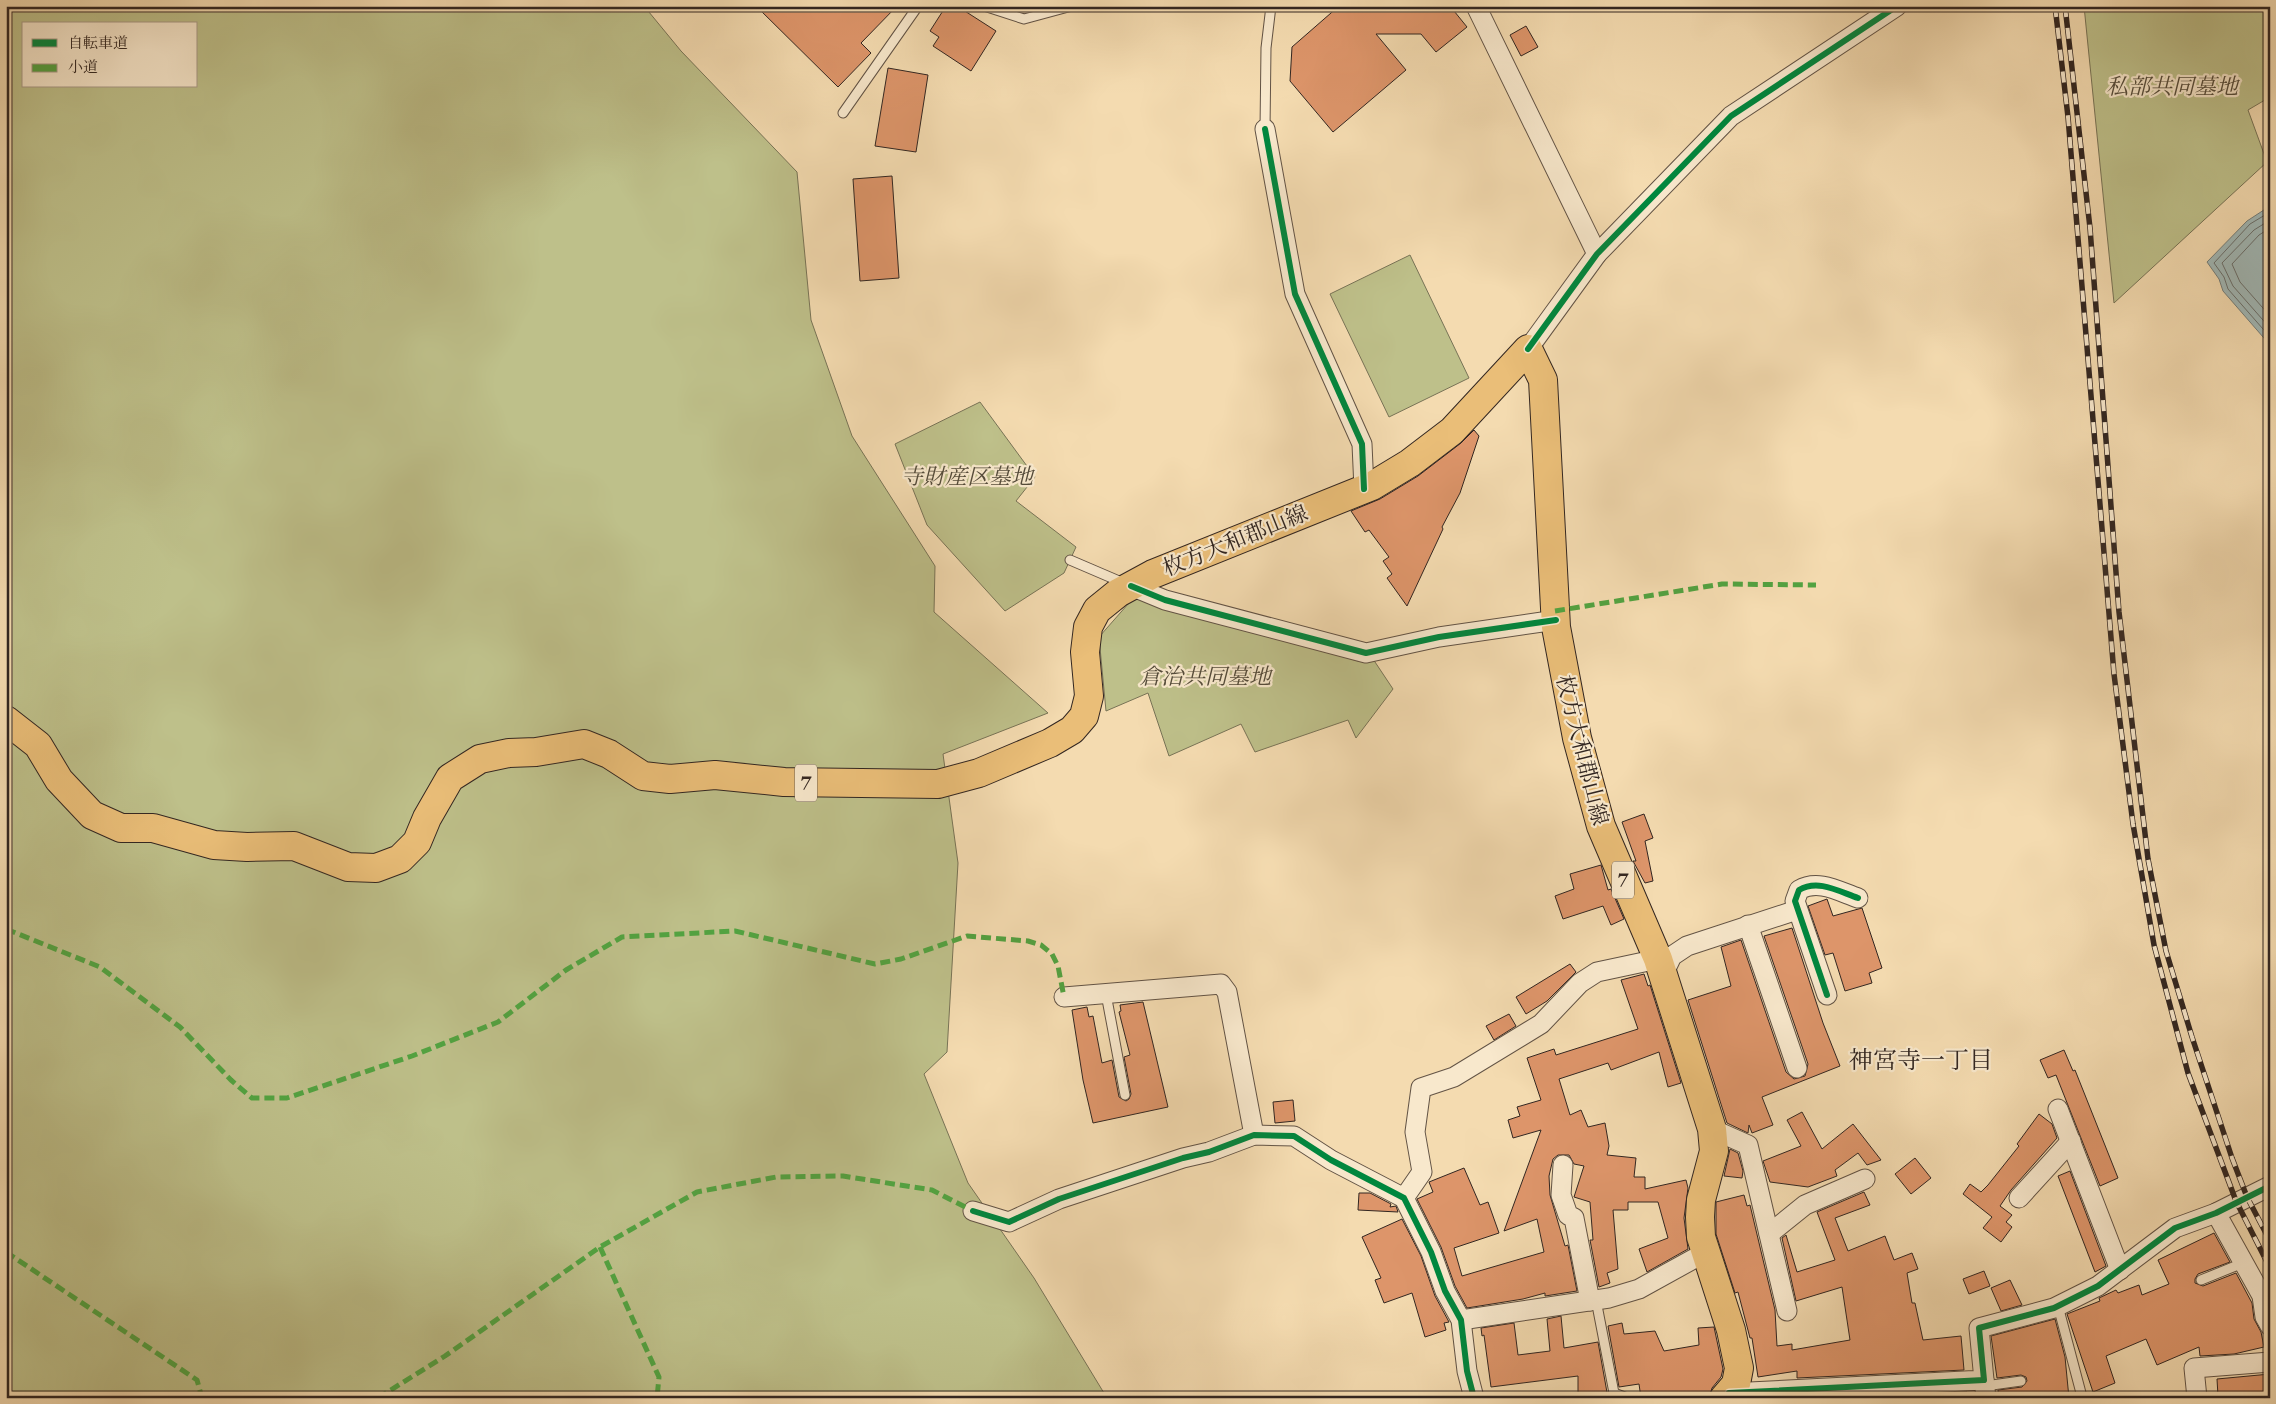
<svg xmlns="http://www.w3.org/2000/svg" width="2276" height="1404" font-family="'EB Garamond','Noto Serif JP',serif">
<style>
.green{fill:#bec08a;stroke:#787356;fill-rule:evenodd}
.water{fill:#a1b8b6;stroke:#757e7a}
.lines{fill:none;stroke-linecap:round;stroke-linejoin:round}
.shore{stroke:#6a6f6c;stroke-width:1}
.building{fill:#dd956a;stroke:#322621}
.service-casing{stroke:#625345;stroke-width:11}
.minor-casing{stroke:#625345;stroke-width:21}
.primary-casing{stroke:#322621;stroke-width:30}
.service{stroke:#f8e8cc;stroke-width:9}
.minor{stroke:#f8e8cc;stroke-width:19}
.primary{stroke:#eabe78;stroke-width:28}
.rail-casing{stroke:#322621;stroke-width:5.5}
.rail{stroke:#f8e8cc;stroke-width:4;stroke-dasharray:11;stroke-linecap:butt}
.quiet{stroke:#52a341;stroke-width:5;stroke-dasharray:10 5;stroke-linecap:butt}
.cycleway-casing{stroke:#f8e8cc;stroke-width:9}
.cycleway{stroke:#00873e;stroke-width:6}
.labels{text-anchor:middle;stroke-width:4.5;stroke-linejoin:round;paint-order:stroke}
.shield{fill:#f8e8cc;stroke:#6d6054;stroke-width:1}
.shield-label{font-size:21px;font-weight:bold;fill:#322621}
.park-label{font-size:22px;font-style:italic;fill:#554c3b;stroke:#f8e8cc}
.street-label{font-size:22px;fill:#322621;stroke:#f8e8cc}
.neighbourhood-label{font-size:24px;fill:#322621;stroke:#f8e8cc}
</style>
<rect width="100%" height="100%" fill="#f4dbb0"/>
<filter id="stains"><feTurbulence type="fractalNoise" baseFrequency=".004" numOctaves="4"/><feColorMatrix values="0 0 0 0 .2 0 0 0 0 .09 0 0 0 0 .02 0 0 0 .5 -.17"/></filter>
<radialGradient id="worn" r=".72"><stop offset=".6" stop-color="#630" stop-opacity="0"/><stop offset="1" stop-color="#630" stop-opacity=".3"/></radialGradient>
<g class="green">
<path d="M6 6H644L681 51 797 172 811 320 852 436 935 566 934 612 1048 713 943 754 958 863 947 1052 924 1074 968 1183 1034 1278 1107 1398H6ZM24 24H196V86H24Z"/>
<polygon points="2084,6 2270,6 2270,97 2248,110 2267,162 2114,303"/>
<polygon points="1410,255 1469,378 1389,417 1330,294"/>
<polygon points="980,402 1035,477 1016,501 1076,547 1064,573 1005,611 927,525 895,444"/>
<polygon points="1136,595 1358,661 1373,659 1393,689 1356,738 1348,720 1255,752 1241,724 1169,756 1148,693 1106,711 1099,637"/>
</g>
<polygon class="water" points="2270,206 2270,345 2223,291 2219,279 2207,262 2247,221"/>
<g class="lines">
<g class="shore">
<polyline points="2270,212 2250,224 2214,263 2224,277 2228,289 2270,337"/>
<polyline points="2270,220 2254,230 2222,263 2233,286 2270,328"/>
<polyline points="2270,228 2259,235 2232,264 2240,282 2270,316"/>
</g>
</g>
<g class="building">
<polygon points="756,6 897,6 861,43 871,53 838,87"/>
<polygon points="946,6 957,6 996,31 971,71 933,46 939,37 930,31"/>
<polygon points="1339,6 1450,6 1467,27 1436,52 1421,34 1376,34 1406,70 1333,132 1290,81 1292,47"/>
<polygon points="1526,26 1538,47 1521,56 1510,35"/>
<polygon points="888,68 928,75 916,152 875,146"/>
<polygon points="892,176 899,278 860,281 853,179"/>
<polygon points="1474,430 1479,436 1460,493 1442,527 1443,529 1407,606 1387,578 1392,574 1383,561 1389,557 1369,530 1365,532 1351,511 1380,499 1418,476 1461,443"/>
<polygon points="1644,814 1653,838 1645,841 1653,881 1645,883 1633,861 1636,861 1622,822"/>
<polygon points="1601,865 1608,890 1611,889 1624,919 1611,925 1603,906 1563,919 1555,896 1574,889 1570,874"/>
<polygon points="1827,899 1833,916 1862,908 1882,968 1869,973 1872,983 1845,991 1833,953 1825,955 1808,906"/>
<polygon points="1792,928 1823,1023 1840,1066 1762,1097 1773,1125 1752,1133 1749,1125 1748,1133 1727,1123 1688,1000 1731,986 1721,947 1741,940 1786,1072 1794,1079 1805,1076 1808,1064 1764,936"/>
<polygon points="1570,964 1576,972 1547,1001 1526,1014 1516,997"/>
<polygon points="1644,974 1648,986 1650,985 1681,1083 1668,1087 1659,1052 1611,1070 1608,1063 1559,1079 1570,1115 1581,1110 1588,1127 1605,1123 1609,1146 1607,1155 1636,1158 1634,1177 1645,1177 1645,1189 1686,1180 1688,1188 1684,1218 1688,1249 1647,1272 1639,1249 1668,1238 1658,1202 1628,1202 1628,1210 1613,1210 1618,1269 1607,1273 1610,1283 1599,1287 1590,1240 1593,1240 1590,1202 1574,1197 1584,1166 1574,1164 1569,1155 1558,1155 1553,1159 1549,1176 1550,1195 1565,1246 1568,1245 1577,1291 1545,1296 1545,1293 1523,1299 1467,1308 1455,1286 1441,1247 1417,1199 1433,1192 1429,1182 1464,1168 1480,1205 1488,1202 1499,1233 1454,1248 1462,1276 1544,1252 1537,1219 1504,1231 1541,1130 1513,1138 1508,1120 1520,1116 1517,1107 1541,1100 1527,1058 1554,1049 1556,1055 1638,1029 1621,980"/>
<polygon points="1143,1002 1168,1107 1093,1123 1083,1080 1072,1010 1087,1007 1089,1017 1093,1016 1102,1063 1112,1060 1119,1097 1126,1101 1129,1099 1131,1094 1124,1057 1130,1055 1119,1012 1121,1011 1120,1005"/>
<polygon points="1509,1014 1516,1026 1494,1040 1486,1026"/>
<polygon points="2064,1050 2073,1071 2075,1070 2118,1178 2100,1186 2056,1075 2048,1078 2040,1060"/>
<polygon points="1293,1100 1295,1121 1275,1123 1273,1102"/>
<polygon points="1802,1112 1822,1149 1853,1124 1881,1160 1867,1165 1858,1153 1835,1170 1837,1176 1808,1187 1770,1182 1763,1161 1801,1146 1787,1120"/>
<polygon points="2039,1114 2052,1124 2057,1138 2011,1190 2000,1206 2012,1215 2006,1222 2012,1227 2001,1242 1983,1228 1992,1217 1963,1194 1970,1184 1981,1192 1988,1185 2019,1146 2017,1144"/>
<polygon points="1730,1149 1738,1153 1743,1171 1742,1178 1724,1176"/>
<polygon points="1915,1158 1931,1178 1911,1194 1895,1174"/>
<polygon points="2070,1171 2106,1266 2095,1272 2058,1176"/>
<polygon points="1864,1192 1870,1205 1835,1218 1848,1251 1885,1236 1894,1260 1912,1253 1918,1269 1907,1273 1912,1303 1915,1303 1923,1340 1961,1336 1964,1370 1797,1378 1797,1371 1758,1377 1752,1338 1750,1338 1738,1292 1735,1293 1716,1234 1716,1202 1744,1195 1747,1206 1750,1205 1775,1310 1777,1346 1792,1344 1792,1350 1850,1340 1842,1287 1796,1301 1782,1238 1786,1235 1797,1272 1835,1260 1817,1212"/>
<polygon points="1359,1193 1370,1193 1391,1204 1390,1207 1396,1206 1398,1212 1358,1210"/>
<polygon points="1402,1219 1421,1256 1435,1296 1449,1322 1444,1323 1446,1330 1425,1337 1412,1293 1384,1303 1375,1280 1381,1278 1362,1237"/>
<polygon points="2214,1233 2230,1262 2198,1274 2195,1279 2195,1283 2203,1286 2236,1273 2252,1303 2254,1319 2261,1332 2264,1347 2234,1354 2200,1356 2199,1347 2157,1365 2146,1339 2106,1356 2115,1383 2093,1392 2067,1314 2100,1301 2099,1298 2116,1290 2118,1293 2139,1285 2142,1295 2169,1284 2158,1260"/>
<polygon points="1984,1271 1990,1286 1969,1294 1963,1279"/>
<polygon points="2010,1280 2022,1305 2001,1311 1991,1288"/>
<polygon points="1561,1316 1564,1348 1598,1342 1608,1398 1578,1398 1578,1376 1491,1387 1484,1335 1482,1336 1481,1328 1514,1323 1518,1355 1550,1351 1547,1319"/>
<polygon points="2055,1319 2065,1357 2069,1398 1999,1398 1998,1390 2022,1387 2027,1381 2026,1377 2021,1375 1997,1378 1991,1336"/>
<polygon points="1622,1323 1624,1334 1655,1331 1664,1351 1699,1345 1698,1328 1714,1327 1723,1369 1721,1377 1712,1388 1709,1398 1641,1398 1639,1384 1619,1387 1608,1326"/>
<polygon points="2270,1374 2270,1398 2247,1398 2247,1394 2218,1396 2217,1379"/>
<polygon points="1967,1392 1967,1398 1857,1398"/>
</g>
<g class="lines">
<defs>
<g id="service">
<polyline points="984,6 1024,19 1072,6"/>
<polyline points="843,113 918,6"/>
<polyline points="1265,129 1266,48 1271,6"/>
<polyline points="1070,560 1126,584"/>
<polyline points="1106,994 1125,1095"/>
<polyline points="2201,1280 2243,1263"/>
<polyline points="1596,1300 1614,1393 1627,1398"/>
<polyline points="2058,1306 2081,1393"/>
<polyline points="1985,1386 2021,1381"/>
</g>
<g id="minor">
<polyline points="1476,6 1597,254"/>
<polyline points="1265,129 1295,294 1362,444 1364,489"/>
<polyline points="1528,349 1597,254 1731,116 1897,6"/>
<polyline points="1131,586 1165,600 1366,653 1439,637 1556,620"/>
<polyline points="1748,925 1797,1068"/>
<polyline points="1663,975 1672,956 1687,946 1797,910"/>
<path d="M1827 995 1795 901 1799 890C1818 879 1838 891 1858 898"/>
<polyline points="1064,997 1221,984 1227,992 1254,1135"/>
<polyline points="2058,1109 2120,1270"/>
<polyline points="1712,1129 1748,1145 1787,1311"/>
<polyline points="1563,1165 1561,1195 1568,1215 1574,1218 1590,1301"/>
<polyline points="1404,1198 1422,1172 1415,1132 1421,1088 1454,1077 1541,1024 1580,983 1597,972 1658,959"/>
<polyline points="2019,1198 2071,1141"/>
<polyline points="973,1211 1009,1222 1059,1199 1183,1158 1209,1152 1254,1135 1294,1136 1331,1160 1404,1198 1431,1252 1445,1291 1461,1320 1467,1371 1474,1398"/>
<polyline points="2216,1213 2262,1296 2265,1317 2270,1326"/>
<polyline points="1769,1234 1805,1205 1865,1179"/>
<polyline points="1461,1320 1609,1298 1639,1289 1706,1252"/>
<polyline points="1984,1380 1986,1398"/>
<polyline points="1729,1393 1984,1380 1979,1328 2054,1308 2098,1286 2175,1228 2216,1213 2270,1186"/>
<polyline points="2197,1398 2194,1368 2270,1362"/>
</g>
<polyline id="primary" points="6,720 38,745 59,780 92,815 121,828 153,828 214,845 247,847 294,846 348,867 376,868 400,859 417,842 427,818 450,778 480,759 509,753 536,752 584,744 609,754 643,776 670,779 715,775 784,782 938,784 979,773 1050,743 1072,730 1084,716 1089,696 1085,652 1088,627 1097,610 1118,593 1153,574 1372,486 1410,463 1452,431 1528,349 1543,380 1556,627 1577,738 1601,826 1658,959 1712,1129 1714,1151 1701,1200 1700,1217 1701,1237 1731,1330 1739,1368 1736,1384 1724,1398"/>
</defs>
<use href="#service" class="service-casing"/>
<use href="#minor" class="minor-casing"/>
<use href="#primary" class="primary-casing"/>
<use href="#service" class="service"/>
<use href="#minor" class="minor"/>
<use href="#primary" class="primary"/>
<defs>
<g id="rail">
<polyline points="2055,6 2068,117 2114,674 2133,824 2154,945 2188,1073 2236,1201 2270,1268"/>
<polyline points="2065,6 2090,228 2119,612 2148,859 2166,951 2192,1037 2232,1158 2247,1197 2270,1241"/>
</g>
</defs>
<use href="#rail" class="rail-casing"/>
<use href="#rail" class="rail"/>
<g class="quiet">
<polyline points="1555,611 1722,584 1816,585"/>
<polyline points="6,929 100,967 180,1027 231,1080 252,1098 287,1098 412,1056 498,1022 566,970 622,937 735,931 875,964 901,959 967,936 1028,941 1041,945 1052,954 1058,966 1064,997"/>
<polyline points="600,1247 659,1377 657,1398"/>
<polyline points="6,1252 197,1380 202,1398"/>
<polyline points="378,1398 445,1356 600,1247 697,1192 776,1177 843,1176 932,1190 973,1211"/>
</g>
<defs>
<g id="cycleway">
<polyline points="1265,129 1295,294 1362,444 1364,489"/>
<polyline points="1528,349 1597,254 1731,116 1897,6"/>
<polyline points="1131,586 1165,600 1366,653 1439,637 1556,620"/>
<path d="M1827 995 1795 901 1799 890C1818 879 1838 891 1858 898"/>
<polyline points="973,1211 1009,1222 1059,1199 1183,1158 1209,1152 1254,1135 1294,1136 1331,1160 1404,1198 1431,1252 1445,1291 1461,1320 1467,1371 1474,1398"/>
<polyline points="1729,1393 1984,1380 1979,1328 2054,1308 2098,1286 2175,1228 2216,1213 2270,1186"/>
</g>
</defs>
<use href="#cycleway" class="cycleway-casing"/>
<use href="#cycleway" class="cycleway"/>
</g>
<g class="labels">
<g class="shield">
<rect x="795" y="764.5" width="22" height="37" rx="4"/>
<rect x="1612" y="861.5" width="22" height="37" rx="4"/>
</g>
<g class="shield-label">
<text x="806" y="790">7</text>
<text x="1623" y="887">7</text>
</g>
<g class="park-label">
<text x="2172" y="94">私部共同墓地</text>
<text x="967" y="484">寺財産区墓地</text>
<text x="1205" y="684">倉治共同墓地</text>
</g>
<g class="street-label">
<text transform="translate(1235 540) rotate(-22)" y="8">枚方大和郡山線</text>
<text transform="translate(1583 750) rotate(76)" y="8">枚方大和郡山線</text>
</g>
<g class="neighbourhood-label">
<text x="1921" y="1068">神宮寺一丁目</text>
</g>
</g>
<rect width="2276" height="1404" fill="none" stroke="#f4dbb0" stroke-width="25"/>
<rect x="8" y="8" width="2261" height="1389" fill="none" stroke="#322621" stroke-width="2.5"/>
<rect x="12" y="12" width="2251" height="1379" fill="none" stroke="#322621"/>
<rect x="22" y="22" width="175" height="65" fill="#f8e8cc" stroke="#a99a88"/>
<rect x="32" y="39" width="25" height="8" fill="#00873e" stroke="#a99a88"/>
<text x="68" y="48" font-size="15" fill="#322621">自転車道</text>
<rect x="32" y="64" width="25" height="8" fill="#52a341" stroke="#a99a88"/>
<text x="68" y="72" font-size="15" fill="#322621">小道</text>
<rect width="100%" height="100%" filter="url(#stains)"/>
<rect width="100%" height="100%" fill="url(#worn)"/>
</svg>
